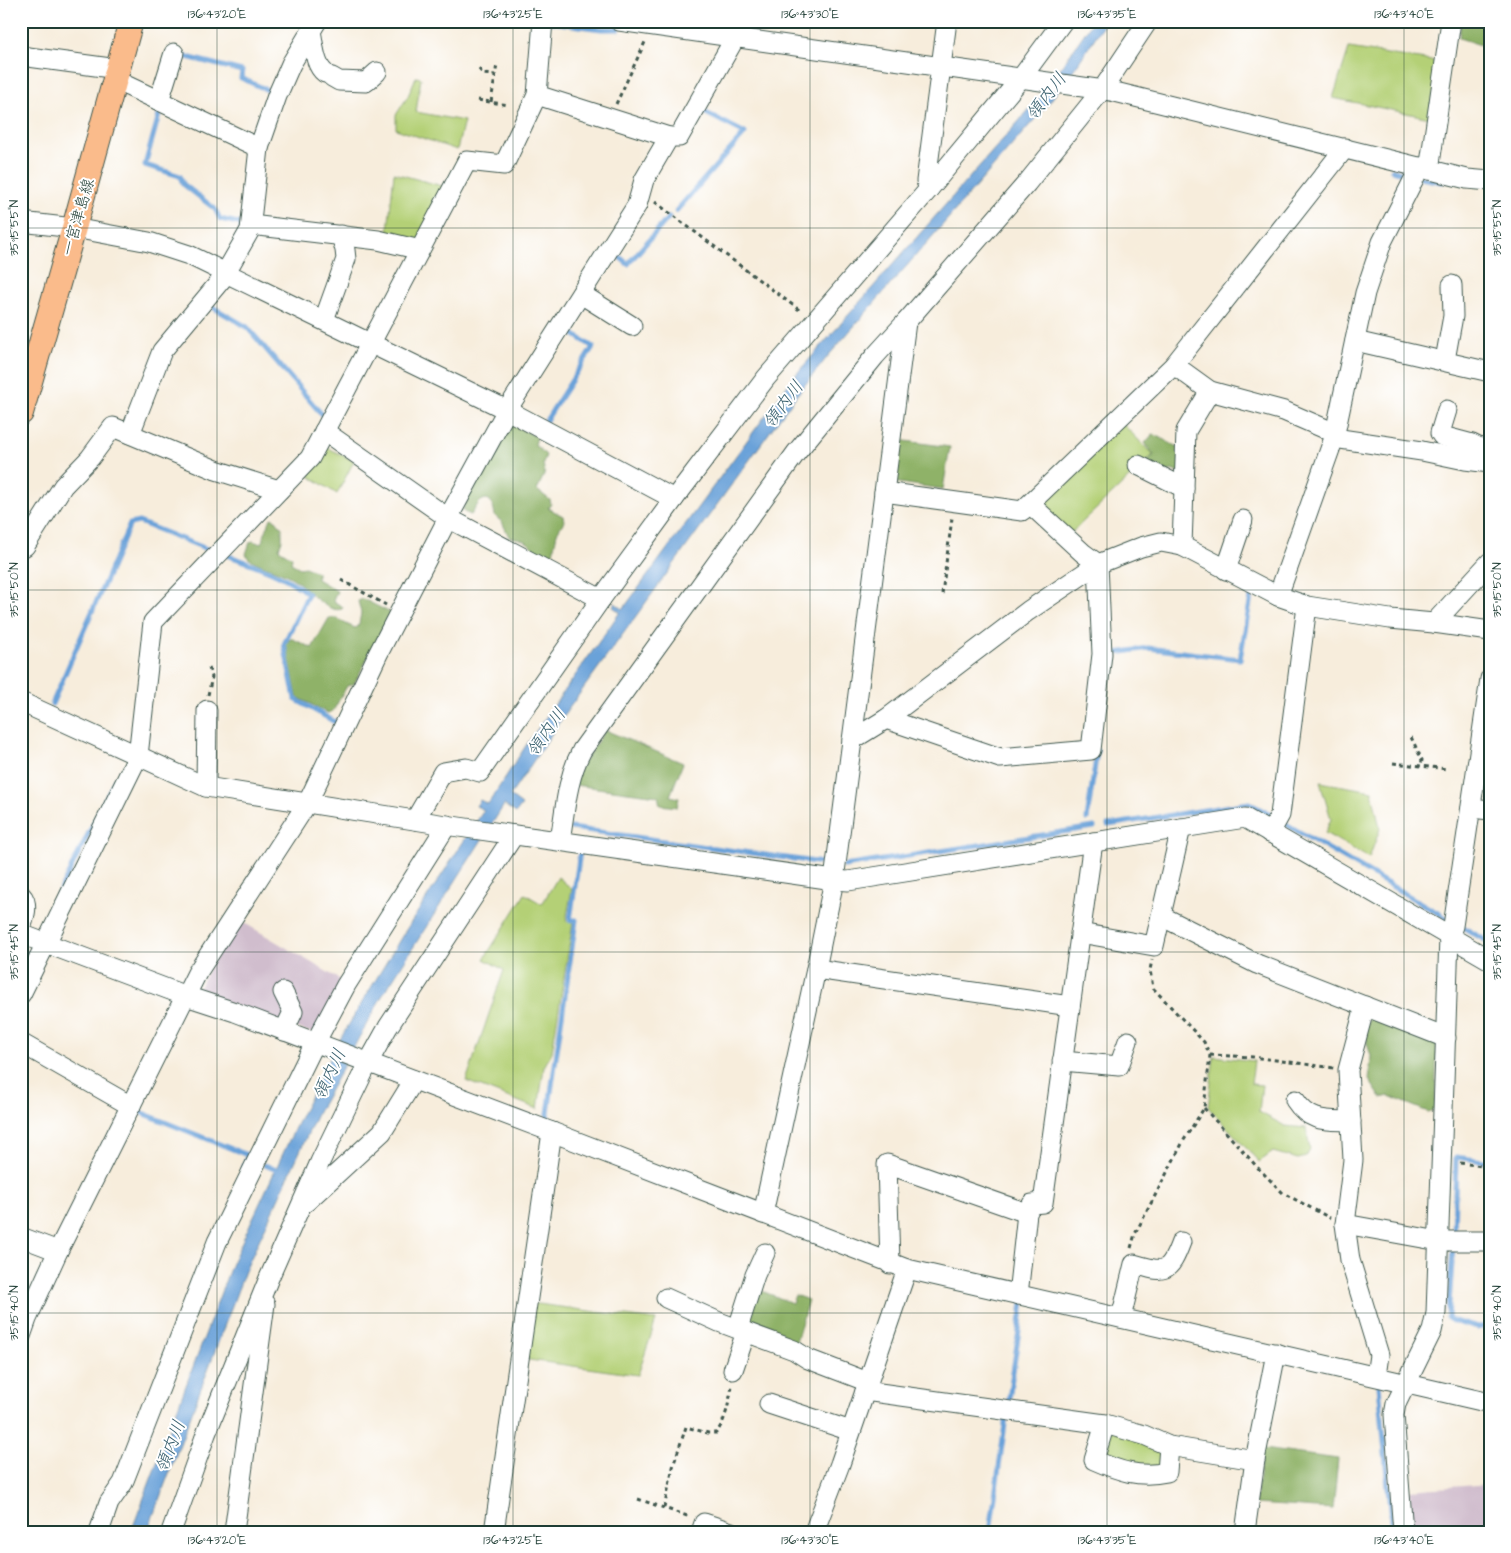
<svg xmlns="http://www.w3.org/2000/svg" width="1511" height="1553" font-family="'Architects Daughter','Klee One',sans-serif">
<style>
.industrial{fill:#d0bdcd}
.green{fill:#b4d076;stroke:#6a8655}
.forest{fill:#8fb267;stroke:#57784e}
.water{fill:#6aa2d9;stroke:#447086}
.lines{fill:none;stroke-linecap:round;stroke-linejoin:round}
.stream{stroke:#6aa2d9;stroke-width:5}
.minor-casing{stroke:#3f574d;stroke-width:21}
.major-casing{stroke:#3f574d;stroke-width:26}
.path{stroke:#3f574d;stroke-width:3;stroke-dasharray:4 4;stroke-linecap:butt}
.minor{stroke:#fff;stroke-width:19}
.major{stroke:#fabb8b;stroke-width:24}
.ticks{fill:none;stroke:#1f3d34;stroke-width:1;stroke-opacity:0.45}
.labels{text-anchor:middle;stroke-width:4;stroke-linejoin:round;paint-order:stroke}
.street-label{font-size:16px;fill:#1f3d34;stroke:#fff}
.water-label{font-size:18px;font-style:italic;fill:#39606e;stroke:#fff}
.neatline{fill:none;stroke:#1f3d34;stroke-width:2}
.ticks-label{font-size:12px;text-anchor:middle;fill:#1f3d34}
</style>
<rect width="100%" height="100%" fill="#fff"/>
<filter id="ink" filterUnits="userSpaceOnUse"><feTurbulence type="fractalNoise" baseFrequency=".02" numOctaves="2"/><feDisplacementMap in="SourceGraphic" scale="10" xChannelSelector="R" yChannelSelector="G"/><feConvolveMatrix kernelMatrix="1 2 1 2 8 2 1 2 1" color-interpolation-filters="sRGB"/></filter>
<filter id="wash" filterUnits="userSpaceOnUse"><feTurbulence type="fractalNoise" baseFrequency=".0096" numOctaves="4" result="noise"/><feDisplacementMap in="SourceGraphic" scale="20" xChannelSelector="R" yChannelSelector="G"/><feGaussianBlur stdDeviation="1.12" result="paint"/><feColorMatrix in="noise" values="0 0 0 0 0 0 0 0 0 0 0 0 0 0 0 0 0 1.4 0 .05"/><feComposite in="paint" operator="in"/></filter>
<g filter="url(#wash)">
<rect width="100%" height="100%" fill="#f7eddc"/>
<g class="industrial">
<polygon points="236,918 344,982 315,1034 196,993"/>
<polygon points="1490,1484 1490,1532 1413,1532 1409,1490"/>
</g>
<g class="green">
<polygon points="1349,48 1438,62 1430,118 1333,98"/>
<polygon points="416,77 421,78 416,112 464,121 457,150 396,129 396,115 408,96"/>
<polygon points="394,173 446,187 417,245 387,240"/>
<polygon points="1122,423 1153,455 1069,535 1039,502"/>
<polygon points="324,446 354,461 337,494 309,476"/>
<polygon points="1320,782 1372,791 1380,829 1369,858 1325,833 1331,819"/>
<polygon points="558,877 572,889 566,921 573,922 552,1052 544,1067 538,1109 466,1081 504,970 484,959 525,894 542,904"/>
<polygon points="1214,1056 1254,1061 1251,1084 1262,1085 1259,1112 1285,1126 1306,1128 1310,1150 1306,1157 1298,1159 1273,1152 1259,1162 1208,1107"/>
<polygon points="531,1303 656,1320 638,1375 522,1359"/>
<polygon points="1106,1428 1166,1449 1165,1469 1096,1458"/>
</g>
<g class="forest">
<polygon points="1461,21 1490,21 1490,48 1459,38"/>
<path d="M509 424H512L537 437 535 445 546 455 543 464 545 473 537 490 550 500 551 504 548 508 563 516 564 521 557 533 553 553C539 563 536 551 528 543 523 539 515 538 509 537L502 522 495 516C494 509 492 494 481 501 477 504 474 511 471 515L464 512 463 508Z"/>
<polygon points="1153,434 1181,449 1180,473 1171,470 1166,475 1145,465 1154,455 1145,443"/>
<polygon points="898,440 950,447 943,489 892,482"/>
<path d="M271 518 276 520 282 528V540L279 549 292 557 291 563 300 568 305 567 317 572V579L337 591 333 601 343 607 342 609C327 614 308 590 298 582 283 570 263 568 248 558L246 554 250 542 253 541 261 544Z"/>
<polygon points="363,599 391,613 354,684 347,686 333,711 328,713 297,697 286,644 290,639 293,639 312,648 329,618 337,618 346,624 355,628 359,624 361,613 358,601"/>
<polygon points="605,730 683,763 670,796 679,798 677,807 660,805 658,796 574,785 578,771"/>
<polygon points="1370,1013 1437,1040 1435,1110 1428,1112 1389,1096 1381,1098 1369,1080 1371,1056 1367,1044 1366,1031"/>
<polygon points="754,1288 792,1303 795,1295 808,1300 795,1346 742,1324"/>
<polygon points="1263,1449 1338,1459 1333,1509 1255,1504"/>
</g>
<polygon class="water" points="1093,21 1106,21 1077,65 1048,104 829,355 796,396 567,711 510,796 522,805 516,813 504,805 381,998 318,1112 245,1271 147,1532 131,1532 232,1263 300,1117 339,1041 402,936 484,810 476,806 480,800 488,804 527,744 620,612 613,607 615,603 623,609 793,378 1041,96"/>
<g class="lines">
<g class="stream">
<polyline points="551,22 601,29 618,29"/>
<polyline points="178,57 179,55 242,71 241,78 274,93"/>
<polyline points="161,108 145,165 180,176 183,184 215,209 220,219 242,224 241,229"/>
<polyline points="1392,170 1411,175"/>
<polyline points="1421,178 1442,182"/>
<polyline points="676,211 745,133 702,111"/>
<polyline points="613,258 616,254 628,264 669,217"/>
<polyline points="209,305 247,327 324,417"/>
<polyline points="545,422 593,347 569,331 586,304"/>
<path d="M226 555C255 565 284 574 308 594L284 644 295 699 335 722"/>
<polyline points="1109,659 1110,654 1148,648 1240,659 1252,591"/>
<polyline points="52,704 130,524 139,522 212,551"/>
<polyline points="1087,819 1097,751"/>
<polyline points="1284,823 1448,919"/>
<polyline points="1108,825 1249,803 1271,815"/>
<polyline points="571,828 830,864"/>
<polyline points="844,866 1094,827"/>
<polyline points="44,923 115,780"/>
<polyline points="1461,926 1490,943"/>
<polyline points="21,968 29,953"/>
<polyline points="140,1112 247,1155 247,1159 243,1168"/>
<polyline points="547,1120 576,920 570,920 580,852"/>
<polyline points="265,1165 281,1172"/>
<polyline points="1454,1237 1456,1157 1490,1162"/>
<polyline points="1453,1249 1448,1318 1453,1321 1478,1328 1490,1324"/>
<polyline points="1379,1385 1392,1532"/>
<polyline points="1007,1406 1008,1406 1023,1303"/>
<polyline points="824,1528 829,1532"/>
<polyline points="990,1532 1006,1417"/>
</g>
</g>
</g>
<g filter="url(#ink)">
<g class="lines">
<defs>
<g id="minor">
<polyline points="619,21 1111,91 1467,179 1490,181"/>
<path d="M311 31C314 44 314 65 325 73"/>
<polyline points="21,56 118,69"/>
<polyline points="332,77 339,81 366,82 377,72"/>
<polyline points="115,80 259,148 277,96 291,64 317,21"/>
<polyline points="537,95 669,137"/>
<polyline points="159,101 174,53"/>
<polyline points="1429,170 1451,21"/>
<polyline points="929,189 926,181 947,21"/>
<polyline points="21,222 74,228 149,242 189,255 507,410 674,499"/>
<polyline points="251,225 378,240 412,248 418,252"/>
<polyline points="226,272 250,230 259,148"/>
<polyline points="581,294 632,326"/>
<polyline points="324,320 346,259 345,250 341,235"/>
<polyline points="1355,341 1490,372"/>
<polyline points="1445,360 1453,316 1452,285"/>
<polyline points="1174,365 1210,391 1284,411 1335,433"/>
<polyline points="1447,410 1440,433 1442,436 1472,444 1482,449 1490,459"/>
<polyline points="324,431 448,518 601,599"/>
<polyline points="130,434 162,351 227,273"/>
<polyline points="1334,438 1422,451 1465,460 1490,463"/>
<polyline points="1138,465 1184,488"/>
<polyline points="884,492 1022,511 1174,365 1345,148"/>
<polyline points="1182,546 1186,431 1210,391"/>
<polyline points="21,548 25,546 63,486 90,458 113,427 216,470 279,490"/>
<polyline points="1226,570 1243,520"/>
<polyline points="1278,596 1334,438 1365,293 1382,242 1420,167"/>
<polyline points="1434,623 1490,631"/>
<polyline points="21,702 206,787 452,826 834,880 848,881 1245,818 1490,960"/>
<polyline points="886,719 1000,758 1091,750 1102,654 1098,564 1083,553 1030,504"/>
<polyline points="852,740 886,719 1028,611 1098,564 1141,547 1161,542 1182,546 1278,596 1307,606 1390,619 1434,623 1490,562"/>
<polyline points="206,787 207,710"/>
<polyline points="1471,808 1490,810"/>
<polyline points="415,820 443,772 466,768 480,772 601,599 674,499 766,378 929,189 1021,78 1063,21"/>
<polyline points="1270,833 1280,815 1307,606"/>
<path d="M560 841C565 810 567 778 582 750L796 453 875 356 906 322 1027 183 1102 90 1148 21"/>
<path d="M21 895C30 904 24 918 21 929"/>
<polyline points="1161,916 1257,964 1446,1038"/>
<polyline points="1080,933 1154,946 1181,828"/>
<polyline points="21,934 186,996 235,1012 552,1132 907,1269 1490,1403"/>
<polyline points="816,969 1070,1006"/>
<polyline points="283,992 293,1012 284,1031"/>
<polyline points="21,994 138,756 153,622 310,458 467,161 504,165 537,95 543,21"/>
<polyline points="1365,1006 1348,1070 1353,1160 1345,1224 1350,1260 1379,1355 1376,1376"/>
<polyline points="21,1043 131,1106"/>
<polyline points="1062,1061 1119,1066 1128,1041"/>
<path d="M1295 1100C1310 1123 1326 1120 1351 1121"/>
<polyline points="306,1202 382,1132 414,1080"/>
<polyline points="763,1214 816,969 834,880 906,322"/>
<polyline points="1345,1224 1439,1241 1490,1241"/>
<polyline points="21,1237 58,1251"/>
<polyline points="890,1264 887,1164 1027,1213"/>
<polyline points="1018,1295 1027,1213 1032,1204 1043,1203 1093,842"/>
<polyline points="666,1298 719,1322 794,1350 808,1359 868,1382"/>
<path d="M1121 1318 1134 1264C1165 1273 1169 1274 1181 1242"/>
<polyline points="738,1328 755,1275 765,1253"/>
<polyline points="21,1336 27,1319 58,1251 197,973 308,802 378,654 448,518 507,410 637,205 644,180 669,137 679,137 735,38"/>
<polyline points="733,1370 746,1332"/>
<polyline points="865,1391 1105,1424 1144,1435 1169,1446 1255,1460"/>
<polyline points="769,1404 851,1431"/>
<path d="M1105 1424 1094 1460C1119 1471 1139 1478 1167 1472L1169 1446"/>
<polyline points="99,1532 109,1503 123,1483 217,1242 315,1043 346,985 447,825"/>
<polyline points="171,1532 206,1434 269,1278 320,1162 368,1063 388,1027 514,835"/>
<polyline points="234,1532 265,1304"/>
<polyline points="494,1532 552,1132"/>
<polyline points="701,1532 704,1523 731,1532"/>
<polyline points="814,1532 840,1464 907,1269"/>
<polyline points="1245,1532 1255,1460 1276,1353"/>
<polyline points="1403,1532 1394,1415 1396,1404 1432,1331 1436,1313 1449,937 1453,926 1490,679"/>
</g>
<polyline id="major" points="21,413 74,228 131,21"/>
</defs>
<use href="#minor" class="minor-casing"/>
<use href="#major" class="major-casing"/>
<g class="path">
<polyline points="479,69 483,74 495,75"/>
<polyline points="478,100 508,105"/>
<polyline points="491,102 497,64"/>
<polyline points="616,104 646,40"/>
<polyline points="655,202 802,312"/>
<polyline points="341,580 386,605"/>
<polyline points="942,594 952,518"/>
<polyline points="208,695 212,677 209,668"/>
<polyline points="1411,737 1422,760 1421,766"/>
<polyline points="1393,763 1448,769"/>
<polyline points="1210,1055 1253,1057 1334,1068"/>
<polyline points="1204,1108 1259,1169 1283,1193 1330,1218"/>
<polyline points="1460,1163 1490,1167"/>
<polyline points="1131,1248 1135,1234 1184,1140 1204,1108 1210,1055 1204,1042 1153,988 1150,970 1152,960"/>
<polyline points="638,1499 690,1517"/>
<path d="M664 1508 674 1463 686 1427 708 1433H716C726 1421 729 1401 732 1386"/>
</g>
<use href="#minor" class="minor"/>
<use href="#major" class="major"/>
</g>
</g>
<path class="ticks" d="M217 21V1532M513 21V1532M810 21V1532M1107 21V1532M1404 21V1532M21 228H1490M21 590H1490M21 952H1490M21 1313H1490"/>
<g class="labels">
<g class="street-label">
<text transform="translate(77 217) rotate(-74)" y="6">一宮津島線</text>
</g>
<g class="water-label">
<text transform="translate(1046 96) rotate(-53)" y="6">領内川</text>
<text transform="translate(783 404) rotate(-53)" y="6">領内川</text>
<text transform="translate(546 732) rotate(-55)" y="6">領内川</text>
<text transform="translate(329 1074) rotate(-65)" y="6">領内川</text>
<text transform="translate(170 1446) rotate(-69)" y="6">領内川</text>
</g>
</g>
<rect width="1511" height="1553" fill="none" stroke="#fff" stroke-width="55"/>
<rect x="28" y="28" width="1456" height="1498" class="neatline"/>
<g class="ticks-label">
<text x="217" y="18">136°43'20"E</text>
<text x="513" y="18">136°43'25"E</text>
<text x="810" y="18">136°43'30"E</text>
<text x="1107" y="18">136°43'35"E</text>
<text x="1404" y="18">136°43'40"E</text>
<text transform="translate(14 228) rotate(-90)" y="4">35°15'55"N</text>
<text transform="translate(1497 228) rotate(-90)" y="4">35°15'55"N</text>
<text transform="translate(14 590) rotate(-90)" y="4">35°15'50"N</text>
<text transform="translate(1497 590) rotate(-90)" y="4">35°15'50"N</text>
<text transform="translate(14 952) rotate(-90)" y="4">35°15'45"N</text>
<text transform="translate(1497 952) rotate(-90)" y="4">35°15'45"N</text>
<text transform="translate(14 1313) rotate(-90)" y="4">35°15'40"N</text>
<text transform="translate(1497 1313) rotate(-90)" y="4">35°15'40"N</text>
<text x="217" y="1544">136°43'20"E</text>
<text x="513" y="1544">136°43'25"E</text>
<text x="810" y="1544">136°43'30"E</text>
<text x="1107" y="1544">136°43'35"E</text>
<text x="1404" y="1544">136°43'40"E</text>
</g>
</svg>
